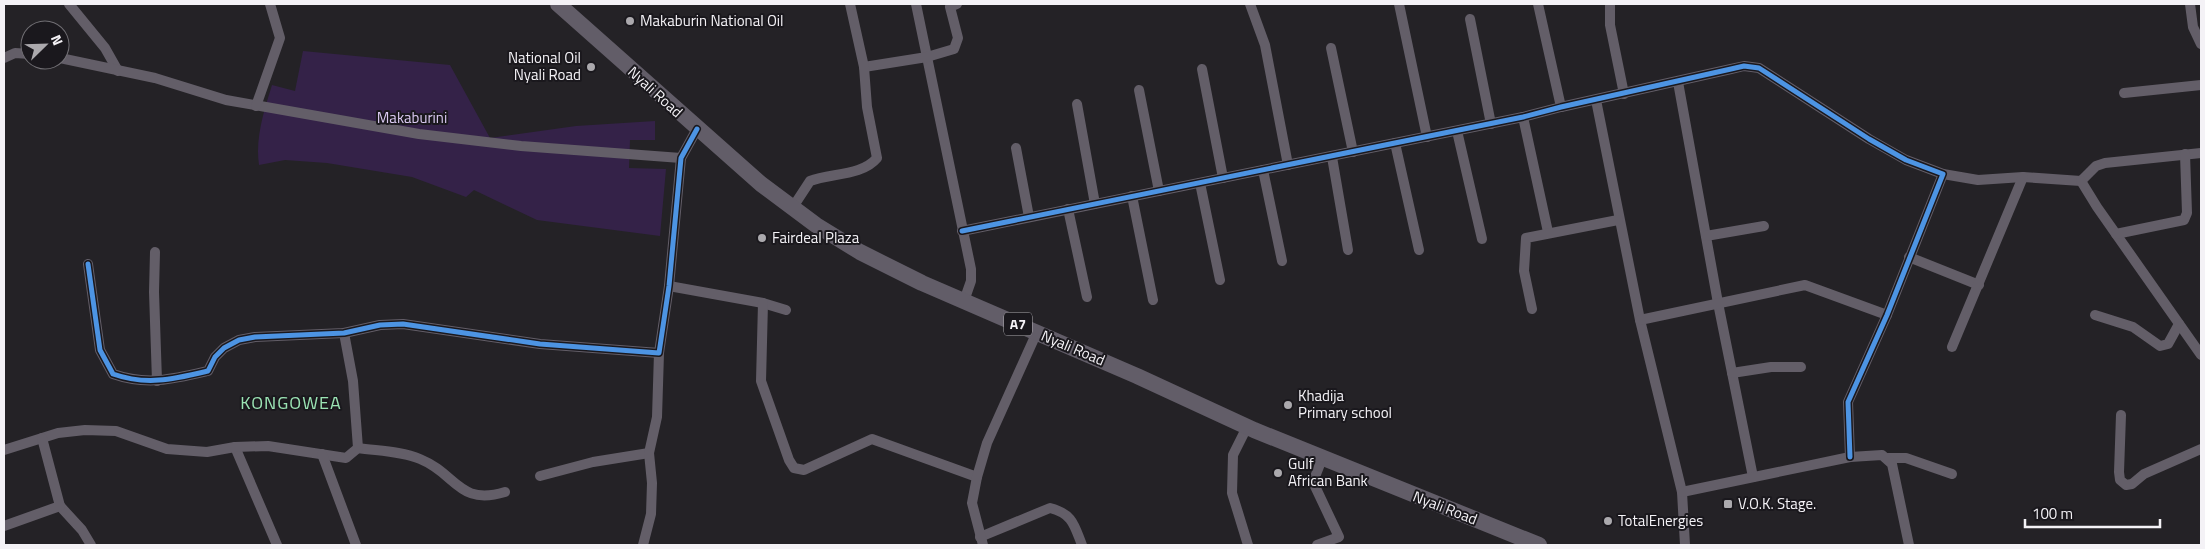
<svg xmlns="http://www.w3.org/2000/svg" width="2205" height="549" font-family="'Titillium Web',sans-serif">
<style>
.green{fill:#342248}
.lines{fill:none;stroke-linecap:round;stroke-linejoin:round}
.minor{stroke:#635e68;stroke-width:10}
.trunk{stroke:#625d68;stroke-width:16}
.cycleway-casing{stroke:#1a181d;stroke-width:8}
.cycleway{stroke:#4d94e3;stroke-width:5}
.poi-dot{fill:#aba9ad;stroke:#1a181d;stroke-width:2}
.labels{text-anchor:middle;stroke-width:4;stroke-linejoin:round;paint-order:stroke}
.shield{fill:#1a181d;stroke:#b3b1b5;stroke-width:1}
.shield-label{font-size:14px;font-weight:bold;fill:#f4f2f6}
.poi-label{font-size:15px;fill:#f4f2f6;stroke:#1a181d;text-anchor:start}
.street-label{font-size:15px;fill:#f4f2f6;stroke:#1a181d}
.park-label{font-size:15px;fill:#dbcaf2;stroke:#1a181d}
.quarter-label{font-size:18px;letter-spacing:1px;fill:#9be4b4;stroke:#1a181d}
</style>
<rect width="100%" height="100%" fill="#242226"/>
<path class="green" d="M303 51 450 65 490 138 576 126 655 121V140H630L629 168 666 169 660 236 537 220 474 190 466 197 412 177 327 163 285 160 259 165C255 138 264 111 272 85L295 91Z"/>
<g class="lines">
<g class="minor">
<polyline points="69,4 105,48 118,71"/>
<polyline points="916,4 971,269 971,281 964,301"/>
<polyline points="1250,4 1265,45 1288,165"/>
<polyline points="1399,4 1427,137"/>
<polyline points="1538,4 1561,107"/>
<polyline points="1610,4 1610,25 1624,94"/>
<polyline points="2190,4 2193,27 2201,44"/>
<polyline points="1470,19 1491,124"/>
<polyline points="1331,48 1353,152"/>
<polyline points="4,58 15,53 30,54"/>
<polyline points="60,58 155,78 226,100 419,134 521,146 681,158"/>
<polyline points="864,67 927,57 954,49 958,38 950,7 957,4"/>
<polyline points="1202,69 1223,178"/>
<polyline points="1678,82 1718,303 1753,477"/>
<polyline points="1139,90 1159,191"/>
<polyline points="2124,93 2201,85"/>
<polyline points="1596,100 1640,320 1682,492 1685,545"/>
<polyline points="1077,104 1095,204"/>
<polyline points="256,106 280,38 270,4"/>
<polyline points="1523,117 1548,232"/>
<polyline points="1457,131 1482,239"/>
<polyline points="1395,143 1419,250"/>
<polyline points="1016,148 1029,217"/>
<polyline points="1332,157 1348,250"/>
<polyline points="1263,170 1282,261"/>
<polyline points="1943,174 1978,180 2023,177 2081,181 2096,166 2105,163 2201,153"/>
<polyline points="2081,181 2097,207 2201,355"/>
<polyline points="1200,183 1220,280"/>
<polyline points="1132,196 1153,300"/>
<path d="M793 207 810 181C831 173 862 176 877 158L867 107 864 67 850 4"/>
<polyline points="1068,209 1087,297"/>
<polyline points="962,231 1523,117 1561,107 1731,69 1744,66 1759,68 1869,139 1906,160 1943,174 1887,315 1848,402 1850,457"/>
<polyline points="2116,234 2184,220 2187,213 2185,154"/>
<polyline points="1706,236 1764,226"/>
<polyline points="155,252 154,292 157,381"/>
<polyline points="1909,257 1979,285"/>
<path d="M88 264 100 350 113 374C147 386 174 379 208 371L215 357 224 348 239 340 255 337 344 333 380 325 403 324 540 344 659 353 669 286 681 158 697 129"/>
<polyline points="669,286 763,303 786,310"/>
<polyline points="763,303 761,381 789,460 794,468 804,470 872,439 977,477"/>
<polyline points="1532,309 1524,271 1526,238 1618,220"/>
<polyline points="2095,315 2133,327 2160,346 2168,344 2179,324"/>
<polyline points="1640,320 1805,285 1887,315"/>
<polyline points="1952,347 2023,177"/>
<polyline points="1732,373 1771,367 1801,367"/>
<polyline points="2121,415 2119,472 2120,480 2126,485 2132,484 2144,474 2201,449"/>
<polyline points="1247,427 1233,455 1232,493 1248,545"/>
<polyline points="235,447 277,545"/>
<path d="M358 448C378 451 401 451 420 459 457 474 458 506 505 492"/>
<polyline points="4,450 58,433 85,430 116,431 167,449 207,452 235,447 268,446 346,458 358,448 353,381 344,333"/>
<polyline points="322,454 356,545"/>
<polyline points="1887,458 1906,458 1952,474"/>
<polyline points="540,476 593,462 649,453"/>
<polyline points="1682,492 1850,457 1882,455 1892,464 1909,545"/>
<polyline points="60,506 82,530 91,545"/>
<polyline points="4,526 60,506 42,438"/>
<path d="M980 537 1050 508C1073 514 1074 525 1082 545"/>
<polyline points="643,545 651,514 652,483 649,453 657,417 659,353"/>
<polyline points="983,545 972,503 977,477 987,443 1037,332"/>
<polyline points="1317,545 1339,537 1313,482 1322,459"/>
</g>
<polyline class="trunk" points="558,4 761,184 816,225 860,252 922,283 1137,376 1254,430 1539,545"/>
<defs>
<g id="cycleway">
<polyline points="962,231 1523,117 1561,107 1731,69 1744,66 1759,68 1869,139 1906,160 1943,174 1887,315 1848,402 1850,457"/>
<path d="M88 264 100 350 113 374C147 386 174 379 208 371L215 357 224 348 239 340 255 337 344 333 380 325 403 324 540 344 659 353 669 286 681 158 697 129"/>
</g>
</defs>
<use href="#cycleway" class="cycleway-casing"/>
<use href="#cycleway" class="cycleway"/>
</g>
<g class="poi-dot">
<circle cx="630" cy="21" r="5"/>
<circle cx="591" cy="67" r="5"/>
<circle cx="762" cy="238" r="5"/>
<circle cx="1288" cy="405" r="5"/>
<circle cx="1278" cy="473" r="5"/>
<rect x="1723" y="499" width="10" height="10" rx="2.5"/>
<circle cx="1608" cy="521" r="5"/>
</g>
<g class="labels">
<rect class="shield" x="1004" y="312.5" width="28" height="23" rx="4"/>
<g class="shield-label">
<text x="1018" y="329">A7</text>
</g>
<g class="poi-label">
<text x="640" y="26">Makaburin National Oil</text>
<text x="581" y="63" text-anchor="end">National Oil<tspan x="581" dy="17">Nyali Road</tspan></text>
<text x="772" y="243">Fairdeal Plaza</text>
<text x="1298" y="401">Khadija<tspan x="1298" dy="17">Primary school</tspan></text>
<text x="1288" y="469">Gulf<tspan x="1288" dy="17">African Bank</tspan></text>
<text x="1738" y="509">V.O.K. Stage.</text>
<text x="1618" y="526">TotalEnergies</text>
</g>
<g class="street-label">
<text transform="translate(655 92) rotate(42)" y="5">Nyali Road</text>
<text transform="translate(1073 348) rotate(23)" y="5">Nyali Road</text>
<text transform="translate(1445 508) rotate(21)" y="5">Nyali Road</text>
</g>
<g class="park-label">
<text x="412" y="123">Makaburini</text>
</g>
<g class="quarter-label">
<text x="291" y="409">KONGOWEA</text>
</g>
</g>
<rect width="2205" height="549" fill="none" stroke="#f4f2f6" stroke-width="10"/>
<g transform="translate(45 45) rotate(67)"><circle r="24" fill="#1a181d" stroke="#716f74"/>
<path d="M0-4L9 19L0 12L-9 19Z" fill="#aba9ad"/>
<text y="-8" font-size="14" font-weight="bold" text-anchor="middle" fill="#f4f2f6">N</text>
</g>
<path d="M2025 519v8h135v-8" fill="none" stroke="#f4f2f6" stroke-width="2.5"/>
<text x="2032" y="519" font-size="15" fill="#f4f2f6" stroke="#1a181d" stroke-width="4" paint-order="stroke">100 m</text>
</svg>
